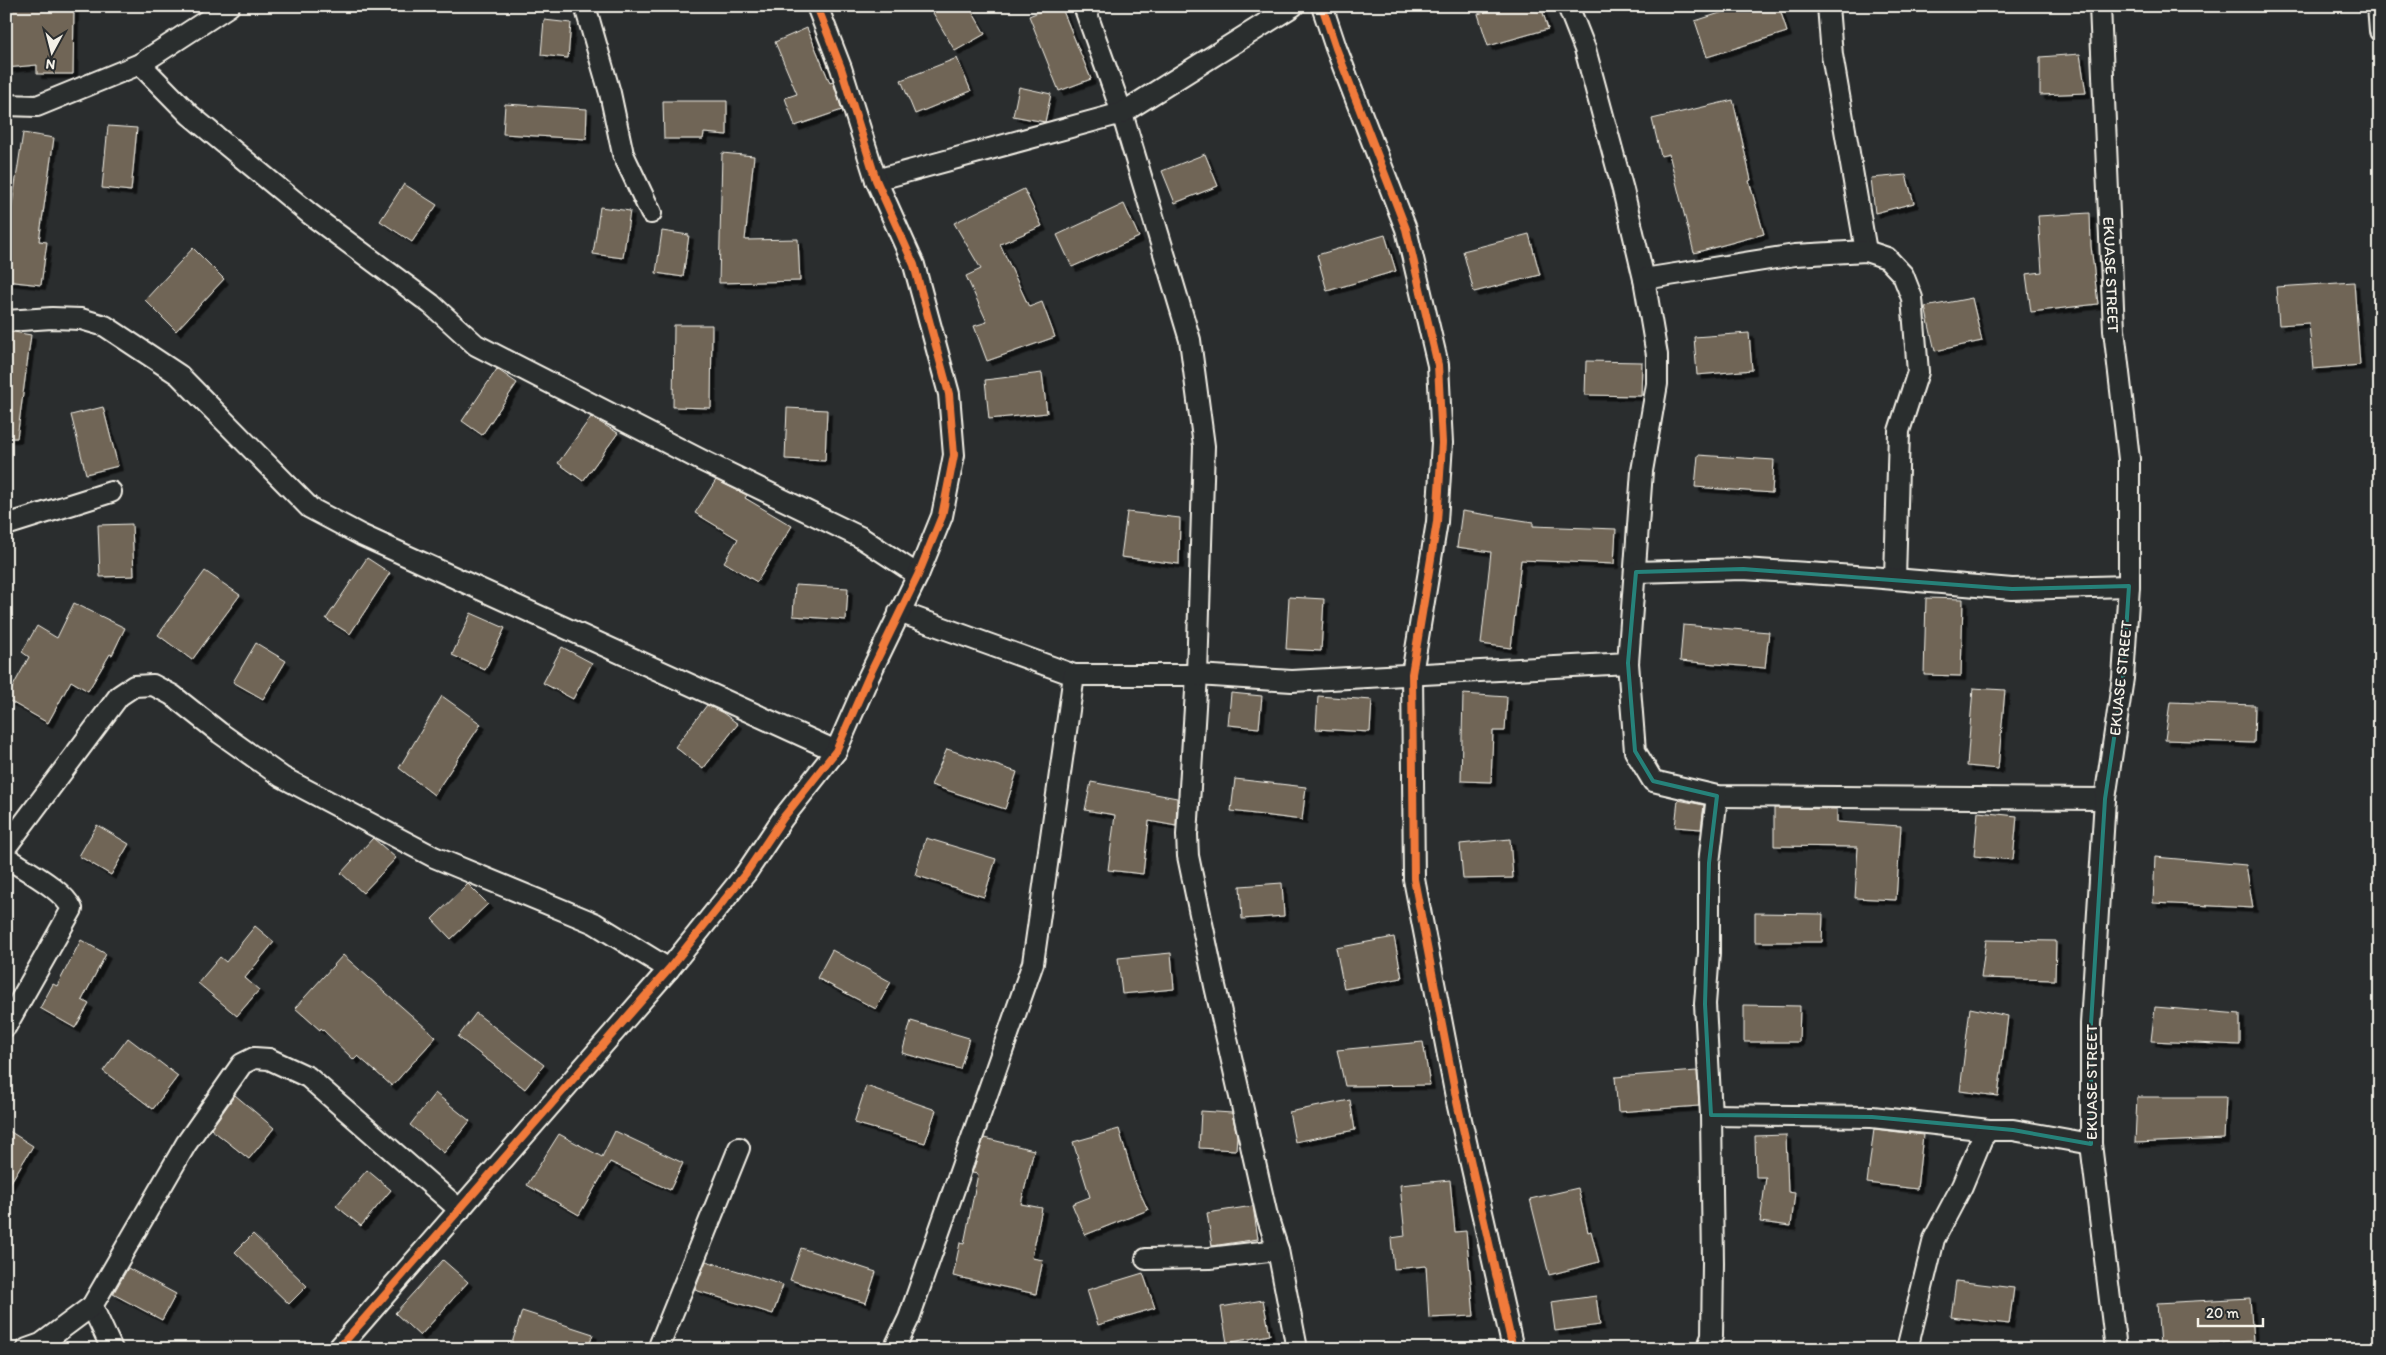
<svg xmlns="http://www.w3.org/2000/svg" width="2386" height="1355" font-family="Itim,sans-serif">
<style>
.building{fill:#6f6556;stroke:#f4f1e8;filter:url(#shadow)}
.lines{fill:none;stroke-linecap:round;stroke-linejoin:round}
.street-casing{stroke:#f4f1e8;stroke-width:24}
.street{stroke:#2a2d2e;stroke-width:20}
.cycleway-casing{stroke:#2a2d2e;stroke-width:11}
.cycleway{stroke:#f17a3a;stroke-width:8}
.marked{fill:none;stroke:#26827a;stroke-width:4;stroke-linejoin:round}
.labels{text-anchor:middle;stroke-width:4.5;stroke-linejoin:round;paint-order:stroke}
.street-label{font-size:16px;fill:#f4f1e8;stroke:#2a2d2e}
</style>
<defs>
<filter id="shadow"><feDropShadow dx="4.5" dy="4.5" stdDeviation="0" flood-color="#0009"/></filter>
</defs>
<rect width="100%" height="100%" fill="#2a2d2e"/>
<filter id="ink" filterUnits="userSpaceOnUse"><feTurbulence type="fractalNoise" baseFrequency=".02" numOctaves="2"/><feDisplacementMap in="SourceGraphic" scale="10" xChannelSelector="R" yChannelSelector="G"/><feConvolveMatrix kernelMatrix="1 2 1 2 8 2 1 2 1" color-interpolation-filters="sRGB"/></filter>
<g filter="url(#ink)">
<g class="building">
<polygon points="6,6 74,6 73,74 37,74 37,65 6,68"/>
<polygon points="929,6 969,6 985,34 955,51"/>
<polygon points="1053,6 1061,6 1091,79 1059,91 1029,16"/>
<polygon points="1505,6 1541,6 1548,29 1488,46 1478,14"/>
<polygon points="1742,6 1779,6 1787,32 1707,57 1695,21"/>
<polygon points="544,20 571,23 568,58 541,55"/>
<polygon points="807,28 830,83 833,82 842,110 795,126 785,98 797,94 775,42"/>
<polygon points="2080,54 2086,93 2040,95 2040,57"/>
<polygon points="957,58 971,91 915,114 901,80"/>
<polygon points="1019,87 1051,94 1045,122 1013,116"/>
<polygon points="1733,100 1751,180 1749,181 1764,234 1694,253 1669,154 1661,156 1652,119"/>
<polygon points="663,101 727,101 727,135 704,133 703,139 664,139"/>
<polygon points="505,104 587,109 586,139 503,134"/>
<polygon points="108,126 137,128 131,191 102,188"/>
<polygon points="23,133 54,138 39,241 47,242 41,285 6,281 6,244"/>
<polygon points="722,153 754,156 745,240 798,239 800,281 719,283"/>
<polygon points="1205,154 1218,186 1175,203 1162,171"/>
<polygon points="1906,175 1914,203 1875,213 1871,178"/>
<polygon points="404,184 437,205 412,242 380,221"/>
<polygon points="1024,189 1042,226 1000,244 1029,307 1042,302 1055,337 987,361 974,326 987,322 966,276 981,269 954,223"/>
<polygon points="1124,204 1139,237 1072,267 1057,235"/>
<polygon points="600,207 630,211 623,258 593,254"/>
<polygon points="2090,213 2091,246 2098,304 2031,312 2026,274 2042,272 2038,216"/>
<polygon points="662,231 689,235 683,277 656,273"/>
<polygon points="1529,234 1540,275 1474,292 1463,251"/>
<polygon points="1385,235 1396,271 1327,291 1317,255"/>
<polygon points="193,248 224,279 176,331 145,300"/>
<polygon points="2354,282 2360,365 2313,369 2309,323 2279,325 2276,287"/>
<polygon points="1972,298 1982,341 1935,351 1925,307"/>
<polygon points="674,325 712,325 711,408 673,407"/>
<polygon points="14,332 31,335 17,438 6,438 6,333"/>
<polygon points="1749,333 1752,370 1697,375 1694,337"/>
<polygon points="1586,361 1642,362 1641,396 1585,395"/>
<polygon points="497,369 517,383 482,435 462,421"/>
<polygon points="1042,373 1047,413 989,419 985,380"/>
<polygon points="103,407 118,466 86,474 71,415"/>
<polygon points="787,408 827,410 825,461 785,459"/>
<polygon points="591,417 618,433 583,481 558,463"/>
<polygon points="1698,455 1774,460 1772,493 1695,487"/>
<polygon points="716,480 747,495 745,498 792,526 757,582 724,562 738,539 695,513"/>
<polygon points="1462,511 1533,522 1533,526 1616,529 1614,564 1521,560 1511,648 1481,644 1491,552 1457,547"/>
<polygon points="1127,512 1180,518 1179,564 1121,557"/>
<polygon points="132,524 134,576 100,577 98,525"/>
<polygon points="367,558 390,573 350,634 326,619"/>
<polygon points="205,571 240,595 192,660 158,635"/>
<polygon points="795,585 848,588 846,620 793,616"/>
<polygon points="1289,597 1324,599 1321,651 1286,649"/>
<polygon points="1926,598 1963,599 1961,676 1924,675"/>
<polygon points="74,603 125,628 112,655 110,654 88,691 71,681 48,723 6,699 29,657 22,652 37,626 57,638"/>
<polygon points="471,613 505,628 485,670 452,655"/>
<polygon points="1683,625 1769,632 1765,668 1680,661"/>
<polygon points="256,643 286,661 263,699 233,682"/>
<polygon points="562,647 592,663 573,699 543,683"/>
<polygon points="1973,688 2005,690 1998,769 1967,766"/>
<polygon points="1231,693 1262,696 1259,728 1228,725"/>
<polygon points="1463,694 1507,697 1505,731 1493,731 1491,782 1461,781"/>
<polygon points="442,696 481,724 434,795 399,768"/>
<polygon points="1318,696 1372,700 1370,732 1316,729"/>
<polygon points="2170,702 2255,705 2254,743 2165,740"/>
<polygon points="707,705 723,713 738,724 703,769 675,747"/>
<polygon points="947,749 1017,772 1005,809 931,785"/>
<polygon points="1235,779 1306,787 1302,820 1231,811"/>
<polygon points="1091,782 1177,798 1176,826 1149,821 1143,874 1108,870 1115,815 1085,810"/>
<polygon points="1678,800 1704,805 1701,829 1675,827"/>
<polygon points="1774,808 1837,809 1837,822 1901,826 1896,900 1855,898 1858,847 1774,846"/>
<polygon points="1978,812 2017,816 2013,860 1974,856"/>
<polygon points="97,825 129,844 111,875 79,856"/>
<polygon points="373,838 396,858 363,893 341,873"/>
<polygon points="926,838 996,859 984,897 915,875"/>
<polygon points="1510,839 1513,878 1463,879 1460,844"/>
<polygon points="2155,857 2246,865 2253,908 2153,903"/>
<polygon points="1282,883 1284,916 1242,919 1240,886"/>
<polygon points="468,884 488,904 451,939 432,919"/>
<polygon points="1755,913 1823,914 1822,942 1755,942"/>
<polygon points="255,926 274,942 245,978 259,990 237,1016 198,983 220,957 226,962"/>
<polygon points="1394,937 1402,978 1344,989 1336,948"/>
<polygon points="81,940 106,954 82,1000 89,1004 75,1028 40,1008 53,984 57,986"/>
<polygon points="1986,940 2056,941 2055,980 1981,978"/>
<polygon points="832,950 891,982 876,1009 817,978"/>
<polygon points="1171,953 1174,989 1122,994 1118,958"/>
<polygon points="343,955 436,1037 392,1086 358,1056 354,1060 321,1028 320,1030 295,1008"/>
<polygon points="1744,1005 1800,1006 1799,1042 1744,1042"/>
<polygon points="2155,1007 2240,1014 2240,1045 2151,1041"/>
<polygon points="1970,1008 2008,1016 1998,1096 1960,1091"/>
<polygon points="476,1013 544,1065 525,1089 458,1037"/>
<polygon points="911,1021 969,1038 960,1069 902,1053"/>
<polygon points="128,1038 178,1076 153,1109 103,1071"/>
<polygon points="1423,1042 1430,1085 1345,1086 1337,1050"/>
<polygon points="1697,1071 1699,1106 1618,1112 1615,1077"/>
<polygon points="866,1086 936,1110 925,1143 854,1123"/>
<polygon points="435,1093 470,1121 444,1153 410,1125"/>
<polygon points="235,1095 274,1128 249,1159 211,1129"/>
<polygon points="2137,1097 2226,1097 2224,1139 2135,1143"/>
<polygon points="1350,1100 1355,1130 1295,1142 1289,1112"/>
<polygon points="1201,1111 1232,1113 1237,1136 1236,1150 1199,1148"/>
<polygon points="6,1129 33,1146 6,1190"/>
<polygon points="1119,1129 1134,1180 1148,1210 1085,1235 1072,1204 1090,1197 1073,1142"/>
<polygon points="1874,1129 1923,1135 1917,1189 1867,1183"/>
<polygon points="615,1131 683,1163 670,1190 610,1162 579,1215 527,1185 559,1134 602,1157"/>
<polygon points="1786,1135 1788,1192 1795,1193 1791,1226 1760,1222 1766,1177 1756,1177 1755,1136"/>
<polygon points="984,1138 1034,1150 1021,1204 1042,1208 1032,1258 1043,1260 1036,1294 953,1276 960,1243 964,1244 978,1174 972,1173"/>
<polygon points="367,1170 391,1190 361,1226 336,1206"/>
<polygon points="1450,1180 1455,1232 1466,1231 1474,1316 1429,1318 1426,1266 1394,1269 1391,1238 1405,1236 1400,1185"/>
<polygon points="1578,1188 1588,1232 1591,1231 1599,1262 1549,1275 1530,1199"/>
<polygon points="1253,1206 1258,1239 1212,1246 1207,1213"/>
<polygon points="253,1234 307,1286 289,1304 235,1252"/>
<polygon points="801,1248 876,1272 866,1303 790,1280"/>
<polygon points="443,1260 468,1282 420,1336 395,1313"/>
<polygon points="706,1261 783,1285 773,1314 695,1290"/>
<polygon points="128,1268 176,1294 162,1320 113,1294"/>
<polygon points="1143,1273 1155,1308 1098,1325 1087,1290"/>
<polygon points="1956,1281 2014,1288 2009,1324 1951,1317"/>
<polygon points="1596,1296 1600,1325 1555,1331 1551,1302"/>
<polygon points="2250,1298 2253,1341 2160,1346 2157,1303"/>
<polygon points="1263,1300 1270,1335 1227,1343 1221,1307"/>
<polygon points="522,1311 593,1334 588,1349 530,1349 512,1343"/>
</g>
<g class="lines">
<defs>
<g id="street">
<polyline points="585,6 610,93 623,154 651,213"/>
<polyline points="1084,6 1122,113 1190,340 1204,446 1197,675 1187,835 1188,856 1215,986 1267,1216 1278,1250 1297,1349"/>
<polyline points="1322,6 1336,48 1406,229 1438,365 1442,443 1437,522 1412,674 1414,879 1457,1102 1513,1349"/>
<polyline points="1568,6 1585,49 1623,190 1644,279 1657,355 1657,384 1642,471 1628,663 1635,751 1653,781 1717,796 2105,799"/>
<polyline points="1828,6 1832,55 1866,251"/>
<path id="s1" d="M2100 6 2114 330 2129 459V586L2123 678 2105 799 2091 1024V1144L2116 1349"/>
<polyline points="2378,6 2380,31"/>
<polyline points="140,64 190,115 310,214 431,304 476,345 701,460 860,537 918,575"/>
<polyline points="6,105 37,106 140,64 229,6"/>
<polyline points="876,180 1122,113 1293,6"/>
<polyline points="1644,279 1795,255 1866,251 1887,258 1903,275 1912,298 1918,372 1899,431 1895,579"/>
<polyline points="6,321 52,318 81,319 105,326 179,375 310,508 361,535 836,751"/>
<polyline points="6,525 111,492"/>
<polyline points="1636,572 1743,569 1871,577 2012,589 2129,586"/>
<polyline points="899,612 1074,675"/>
<polyline points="6,847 119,696 134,686 153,685 172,695 220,733 282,777 434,857 594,923 669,969"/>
<path d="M6 857C25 870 63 889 72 909L6 1026"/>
<polyline points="1711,1115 1872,1117 1989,1130"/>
<polyline points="1146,1259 1210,1258 1278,1250"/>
<polyline points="92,1306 112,1349"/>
<polyline points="27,1349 41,1344 92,1306 186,1144 242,1064 254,1058 269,1059 308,1077 460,1210"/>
<polyline points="338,1349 669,969 746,873 783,818 836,751 869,676 918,575 942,516 954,455 949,394 914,265 876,180 841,68 817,6"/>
<polyline points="658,1349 739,1148"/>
<polyline points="894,1349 909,1318 1033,963 1074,675 1197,675 1292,681 1628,663"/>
<polyline points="1707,1349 1712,1336 1713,1263 1711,1115 1705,1004 1709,953 1709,863 1717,796"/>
<polyline points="1907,1349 1934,1239 1962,1186 1982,1138 1989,1130 2013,1130 2091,1144"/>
</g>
</defs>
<use href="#street" class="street-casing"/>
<use href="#street" class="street"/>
<defs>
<g id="cycleway">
<polyline points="1322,6 1336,48 1406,229 1438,365 1442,443 1437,522 1412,674 1414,879 1457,1102 1513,1349"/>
<polyline points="338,1349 669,969 746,873 783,818 836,751 869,676 918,575 942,516 954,455 949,394 914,265 876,180 841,68 817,6"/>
</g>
</defs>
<use href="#cycleway" class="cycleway-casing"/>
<use href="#cycleway" class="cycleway"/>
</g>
</g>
<path class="marked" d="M1743 569 2012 589 2129 586 2123 678 2105 799 2091 1024V1144L2013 1130 1872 1117 1711 1115 1705 1004 1709 863 1717 796 1653 781 1635 751 1628 663 1636 572Z"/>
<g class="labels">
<g class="street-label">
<text dy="6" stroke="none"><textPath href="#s1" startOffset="269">EKUASE STREET</textPath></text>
<text transform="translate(2120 678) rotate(-84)" y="6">EKUASE STREET</text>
<text transform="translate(2091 1082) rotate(-90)" y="6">EKUASE STREET</text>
</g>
</g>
<rect width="2386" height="1355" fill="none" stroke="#2a2d2e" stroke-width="25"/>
<rect x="12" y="12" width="2361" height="1330" fill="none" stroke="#f4f1e8" stroke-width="2" filter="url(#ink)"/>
<g transform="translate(52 52) rotate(187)" stroke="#2a2d2e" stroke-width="4" paint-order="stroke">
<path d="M0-4L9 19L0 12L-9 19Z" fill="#f4f1e8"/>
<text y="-8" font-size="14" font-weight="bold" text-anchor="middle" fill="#f4f1e8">N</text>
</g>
<path d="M2198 1318v8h65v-8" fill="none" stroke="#f4f1e8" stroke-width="2.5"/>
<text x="2206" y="1318" font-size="15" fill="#f4f1e8" stroke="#2a2d2e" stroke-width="4" paint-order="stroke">20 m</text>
</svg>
